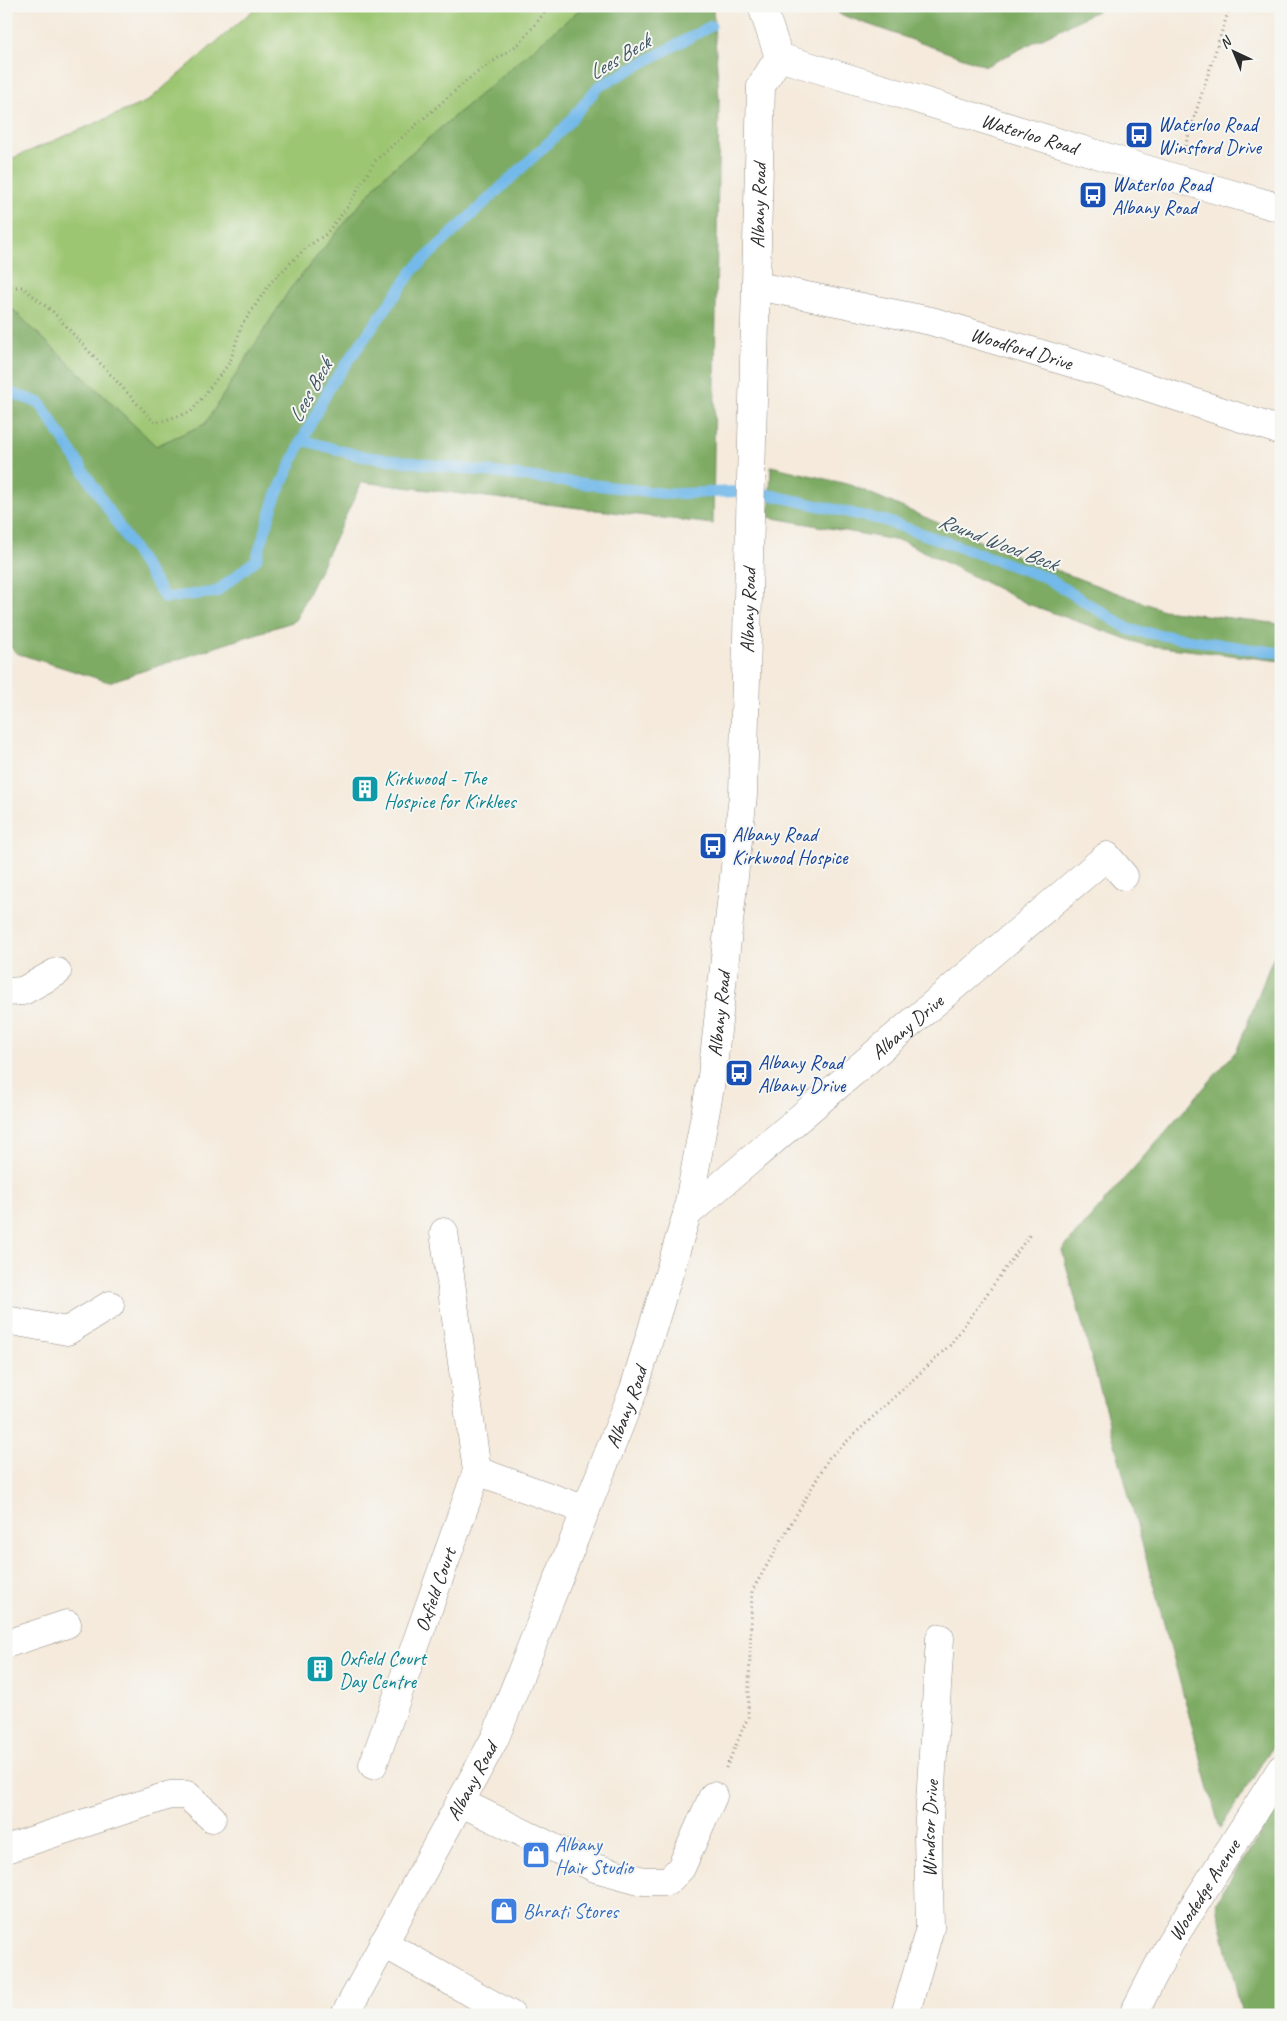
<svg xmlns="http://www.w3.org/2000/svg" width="1287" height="2021" font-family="Caveat,sans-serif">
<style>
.green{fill:#9dc672;stroke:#64784e}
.forest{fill:#7eab64;stroke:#546b48}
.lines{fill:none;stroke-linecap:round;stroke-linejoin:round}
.stream{stroke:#73b9ea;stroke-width:11}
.minor-casing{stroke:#908a83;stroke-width:29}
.path{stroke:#908a83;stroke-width:3;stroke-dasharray:1 4;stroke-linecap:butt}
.minor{stroke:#fff;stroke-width:28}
.labels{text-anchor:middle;stroke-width:4;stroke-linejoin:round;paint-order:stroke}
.transit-label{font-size:20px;fill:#164399;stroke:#f6f6f2;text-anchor:start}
.street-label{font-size:20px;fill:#2b2b2b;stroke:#f6f6f2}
.culture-label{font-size:20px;fill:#0d838f;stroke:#f6f6f2;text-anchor:start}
.shop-label{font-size:20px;fill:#366cbe;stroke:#f6f6f2;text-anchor:start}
.water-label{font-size:21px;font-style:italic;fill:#415664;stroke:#f6f6f2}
</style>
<rect width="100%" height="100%" fill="#f6f6f2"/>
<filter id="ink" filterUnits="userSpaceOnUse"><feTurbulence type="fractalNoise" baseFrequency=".02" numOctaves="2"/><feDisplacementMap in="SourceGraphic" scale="10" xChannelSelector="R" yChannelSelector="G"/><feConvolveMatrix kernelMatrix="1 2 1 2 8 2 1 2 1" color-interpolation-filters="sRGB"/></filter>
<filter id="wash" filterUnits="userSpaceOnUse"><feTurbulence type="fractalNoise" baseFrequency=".0096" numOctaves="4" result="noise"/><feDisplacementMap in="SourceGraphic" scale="20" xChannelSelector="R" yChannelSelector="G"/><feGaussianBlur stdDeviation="1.12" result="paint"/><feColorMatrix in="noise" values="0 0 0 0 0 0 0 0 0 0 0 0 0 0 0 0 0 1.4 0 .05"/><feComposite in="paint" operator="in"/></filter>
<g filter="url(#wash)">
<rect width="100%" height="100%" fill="#f5eadb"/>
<polygon class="green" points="258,6 584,6 383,177 290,289 205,424 156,446 10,307 6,308 6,161 148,101"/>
<g class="forest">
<polygon points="584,6 713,6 719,99 713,524 362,482 295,621 109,682 16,653 6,643 6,308 10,307 156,446 205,424 290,289 383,177"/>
<polygon points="837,6 1107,6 986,66 839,14"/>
<polygon points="771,466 851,485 991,546 1163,610 1281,624 1281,661 1144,645 1028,604 905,542 769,517"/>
<polygon points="1281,937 1281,1733 1220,1829 1062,1250 1237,1050"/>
<polygon points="1281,1802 1281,2015 1242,2015 1216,1902"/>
</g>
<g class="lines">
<g class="stream">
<polyline points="6,391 40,403 165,598 216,592 256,560 276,496 302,440 331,385 414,269 563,129 598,87 711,26"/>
<polyline points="302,440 360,456 668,494 753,491 886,521 1047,578 1130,630 1249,649 1281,653"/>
</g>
</g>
</g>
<g filter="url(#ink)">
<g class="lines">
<defs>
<g id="minor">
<polyline points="762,6 779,57"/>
<path id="s1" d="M779 57 1175 178 1281 208"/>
<path id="s2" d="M757 286 931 321 1105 373 1281 431"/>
<polyline points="6,992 23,991 57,972"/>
<path id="s3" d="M687 1214 1107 856 1124 876"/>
<polyline points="6,1320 67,1331 110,1305"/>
<polyline points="477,1471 586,1510"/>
<polyline points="6,1644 67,1624"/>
<path id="s4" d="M373 1765 477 1471 444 1232"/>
<polyline points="460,1802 595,1868 643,1881 668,1881 681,1868 713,1796"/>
<polyline points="6,1849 170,1795 187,1795 212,1818"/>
<polyline points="383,1943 511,2015"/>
<path id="s5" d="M345 2015 495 1738 634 1389 687 1214 712 1076 743 795 761 86 779 57"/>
<path id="s6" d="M905 2015 930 1928 928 1836 940 1638"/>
<path id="s7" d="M1133 2015 1170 1943 1281 1769"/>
</g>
</defs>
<use href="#minor" class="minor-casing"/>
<g class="path">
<polyline points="1185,146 1230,6"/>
<polyline points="6,287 22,287 53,312 155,423 191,412 230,362 241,327 270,283 307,247 326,234 346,209 375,161 472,76 520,43 550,6"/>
<polyline points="726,1768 748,1717 752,1591 829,1458 950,1345 1031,1233"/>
</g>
<use href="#minor" class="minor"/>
</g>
</g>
<defs>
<symbol id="bus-square" viewBox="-11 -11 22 22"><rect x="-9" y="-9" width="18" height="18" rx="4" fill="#1a4fb4" stroke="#f6f6f2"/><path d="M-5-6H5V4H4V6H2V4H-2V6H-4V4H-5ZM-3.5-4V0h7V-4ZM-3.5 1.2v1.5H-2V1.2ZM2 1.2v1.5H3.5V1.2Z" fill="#fff"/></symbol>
<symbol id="building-square" viewBox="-11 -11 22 22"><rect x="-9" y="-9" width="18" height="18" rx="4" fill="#0f9aa8" stroke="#f6f6f2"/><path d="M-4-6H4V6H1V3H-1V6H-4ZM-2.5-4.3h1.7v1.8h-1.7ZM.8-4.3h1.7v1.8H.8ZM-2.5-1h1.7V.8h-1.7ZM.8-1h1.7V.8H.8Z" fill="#fff"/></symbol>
<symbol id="shop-square" viewBox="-11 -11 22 22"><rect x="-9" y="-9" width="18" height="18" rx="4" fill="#3f7fe0" stroke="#f6f6f2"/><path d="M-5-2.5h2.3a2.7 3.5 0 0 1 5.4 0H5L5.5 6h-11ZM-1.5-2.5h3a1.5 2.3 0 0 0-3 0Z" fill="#fff"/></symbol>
</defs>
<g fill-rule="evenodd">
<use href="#bus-square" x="1123" y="119" width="32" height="32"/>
<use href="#bus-square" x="1077" y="179" width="32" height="32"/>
<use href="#building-square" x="349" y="773" width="32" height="32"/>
<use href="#bus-square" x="697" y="830" width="32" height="32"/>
<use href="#bus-square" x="723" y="1057" width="32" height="32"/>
<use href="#building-square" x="304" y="1653" width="32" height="32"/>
<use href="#shop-square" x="520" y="1839" width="32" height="32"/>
<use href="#shop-square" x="488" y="1895" width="32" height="32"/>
</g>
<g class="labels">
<g class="transit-label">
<text x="1158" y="131">Waterloo Road<tspan x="1158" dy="23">Winsford Drive</tspan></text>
<text x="1112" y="191">Waterloo Road<tspan x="1112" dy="23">Albany Road</tspan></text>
<text x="732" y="841">Albany Road<tspan x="732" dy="23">Kirkwood Hospice</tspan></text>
<text x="758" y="1069">Albany Road<tspan x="758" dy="23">Albany Drive</tspan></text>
</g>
<g class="street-label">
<text dy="7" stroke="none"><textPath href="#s1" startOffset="262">Waterloo Road</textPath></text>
<text dy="7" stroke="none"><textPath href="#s5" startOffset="1886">Albany Road</textPath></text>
<text dy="7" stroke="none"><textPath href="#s2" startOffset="272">Woodford Drive</textPath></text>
<text dy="7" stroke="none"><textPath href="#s5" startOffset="1481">Albany Road</textPath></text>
<text dy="7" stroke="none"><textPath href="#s5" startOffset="1076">Albany Road</textPath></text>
<text dy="7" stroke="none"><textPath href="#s3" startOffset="289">Albany Drive</textPath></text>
<text dy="7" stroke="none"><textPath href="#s5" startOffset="671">Albany Road</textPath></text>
<text dy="7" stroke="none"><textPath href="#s4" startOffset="186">Oxfield Court</textPath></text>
<text dy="7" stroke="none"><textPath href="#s5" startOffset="266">Albany Road</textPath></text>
<text dy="7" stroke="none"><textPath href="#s6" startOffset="190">Windsor Drive</textPath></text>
<text dy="7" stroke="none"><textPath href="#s7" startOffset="144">Woodedge Avenue</textPath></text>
</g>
<g class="culture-label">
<text x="384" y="785">Kirkwood - The<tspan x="384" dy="23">Hospice for Kirklees</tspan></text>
<text x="339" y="1665">Oxfield Court<tspan x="339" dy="23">Day Centre</tspan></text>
</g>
<g class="shop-label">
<text x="555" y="1851">Albany<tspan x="555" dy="23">Hair Studio</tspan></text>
<text x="523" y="1918">Bhrati Stores</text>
</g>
<g class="water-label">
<text transform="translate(619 57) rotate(-31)" y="7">Lees Beck</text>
<text transform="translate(310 391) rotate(-61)" y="7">Lees Beck</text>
<text transform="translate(998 542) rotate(21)" y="7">Round Wood Beck</text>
</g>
</g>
<rect width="1287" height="2021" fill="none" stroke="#f6f6f2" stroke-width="25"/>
<g transform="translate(1234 52) rotate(316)" stroke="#f6f6f2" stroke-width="4" paint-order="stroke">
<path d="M0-4L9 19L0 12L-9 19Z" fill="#2b2b2b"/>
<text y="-8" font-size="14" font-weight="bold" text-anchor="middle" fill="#2b2b2b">N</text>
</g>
</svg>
